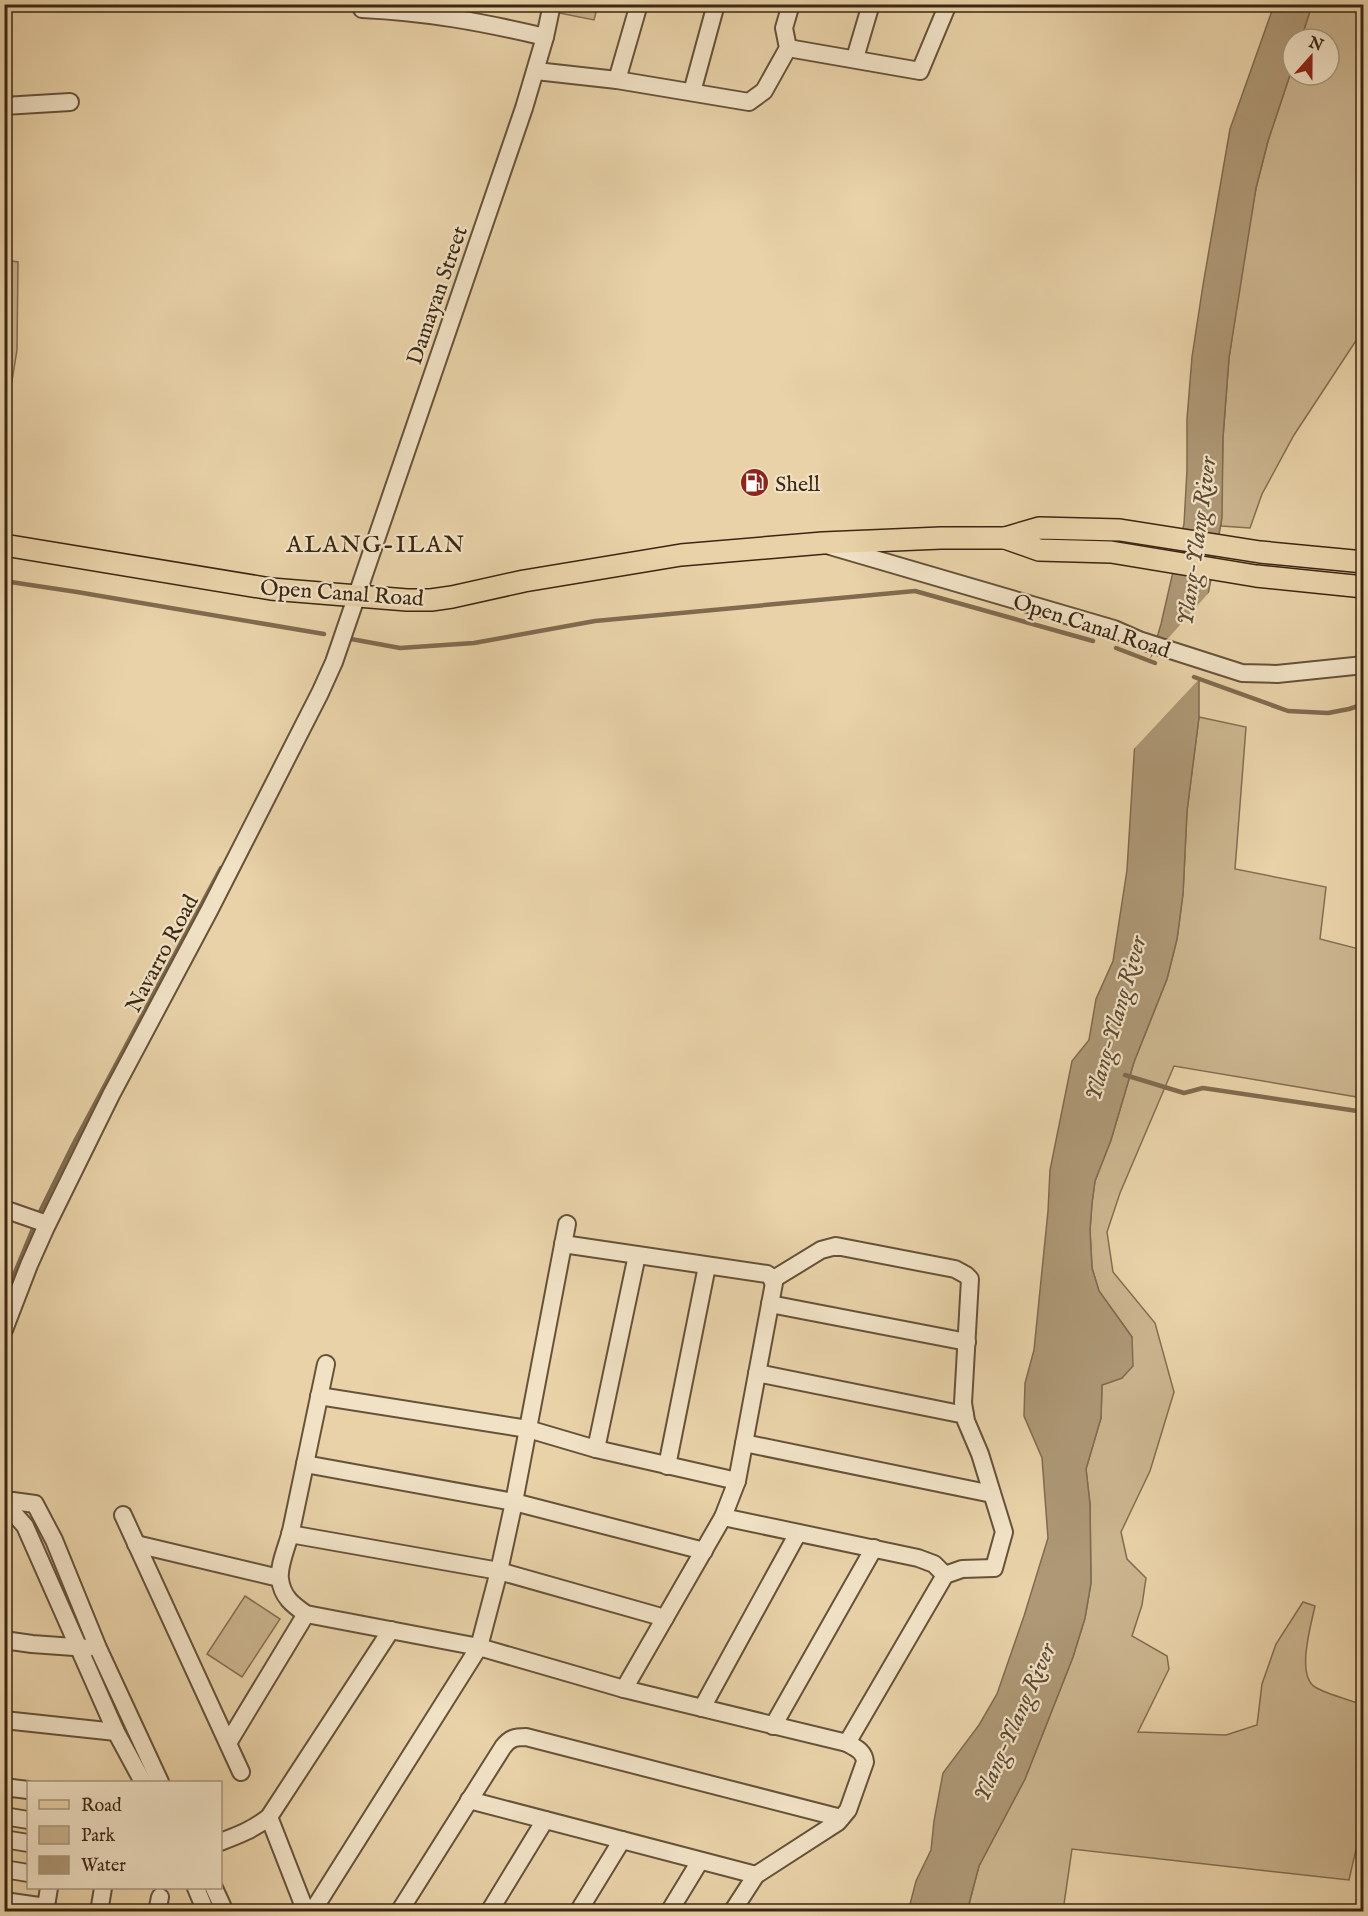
<svg xmlns="http://www.w3.org/2000/svg" width="1368" height="1916" font-family="'IM FELL English',serif">
<style>
.green{fill:#cbb58f;stroke:#836e52;stroke-width:1.5}
.water{fill:#ae9876;stroke:#806b4f;stroke-width:1.5}
.pier{fill:#e9d2a8}
.lines{fill:none;stroke-linecap:round;stroke-linejoin:round}
.stream{stroke:#806b4f;stroke-width:4.5}
.minor-casing{stroke:#665239;stroke-width:20}
.major-casing{stroke:#3b2714;stroke-width:24}
.minor{stroke:#f1e2c6;stroke-width:16}
.major{stroke:#e9d2a8;stroke-width:21}
.labels{text-anchor:middle;stroke-width:4.5;stroke-linejoin:round;paint-order:stroke}
.street-label{font-size:22px;fill:#3b2714;stroke:#f1e2c6}
.poi-label{font-size:22px;fill:#3b2714;stroke:#f1e2c6;text-anchor:start}
.water-label{font-size:24px;font-style:italic;fill:#5e4931;stroke:#f1e2c6}
.neighbourhood-label{font-size:24px;letter-spacing:1.5px;fill:#3b2714;stroke:#f1e2c6}
</style>
<rect width="100%" height="100%" fill="#e9d2a8"/>
<filter id="stains"><feTurbulence type="fractalNoise" baseFrequency=".00333" numOctaves="4"/><feColorMatrix values="0 0 0 0 .2 0 0 0 0 .09 0 0 0 0 .02 0 0 0 .5 -.17"/></filter>
<radialGradient id="worn" r=".72"><stop offset=".6" stop-color="#630" stop-opacity="0"/><stop offset="1" stop-color="#630" stop-opacity=".3"/></radialGradient>
<g class="green">
<polygon points="561,5 561,4 598,5 594,20 559,13"/>
<polygon points="1312,5 1363,5 1363,330 1294,435 1262,494 1250,528 1221,526 1223,437 1229,358 1247,238 1256,188 1268,141 1293,66 1293,75 1329,75 1329,39 1301,39"/>
<polygon points="5,260 18,262 17,350 5,424"/>
<path d="M1199 717 1246 727 1235 869 1326 887 1320 939 1363 950V1098L1174 1066 1120 1193 1107 1232 1113 1272 1155 1323 1174 1392 1150 1471 1121 1532 1127 1559 1146 1578 1142 1605 1132 1636 1167 1656 1169 1669 1138 1732 1226 1735 1257 1725 1262 1684 1276 1644 1303 1602 1315 1606C1311 1625 1296 1675 1315 1687 1326 1694 1350 1700 1363 1705V1819L1349 1880 1072 1849 1063 1911 967 1912 979 1866 1025 1779 1073 1657 1085 1618 1091 1583 1090 1504 1086 1469 1101 1418 1102 1385 1122 1378 1132 1337 1099 1291 1092 1268 1090 1230 1092 1203 1095 1181 1111 1140 1134 1062 1167 979 1177 939 1183 894 1187 811Z"/>
<polygon points="245,1596 280,1619 242,1677 207,1654"/>
</g>
<polygon class="water" points="1274,5 1312,5 1301,39 1293,39 1293,66 1268,141 1256,188 1229,358 1223,437 1222,518 1199,645 1199,717 1187,811 1183,894 1177,939 1167,979 1134,1062 1111,1140 1095,1181 1092,1203 1090,1230 1092,1268 1099,1291 1132,1337 1133,1366 1122,1378 1102,1385 1101,1418 1086,1469 1090,1504 1091,1583 1085,1618 1073,1657 1025,1779 979,1866 967,1911 908,1912 916,1881 931,1850 934,1821 943,1773 979,1725 997,1694 1024,1616 1048,1538 1042,1458 1024,1416 1025,1383 1034,1350 1048,1211 1050,1170 1072,1061 1089,1040 1096,999 1113,961 1127,870 1135,740 1145,679 1161,624 1184,524 1187,470 1187,419 1192,357 1203,285 1230,129"/>
<polygon class="pier" points="1213,588 1202,645 1202,676 1131,752 1142,678 1146,663"/>
<g class="lines">
<g class="stream">
<polyline points="4,581 77,592 324,634"/>
<polyline points="351,639 400,648 474,643 595,621 915,591 1093,641"/>
<polyline points="1116,648 1155,663"/>
<polyline points="1194,677 1288,711 1328,713 1349,709 1364,704"/>
<polyline points="1125,1075 1184,1093 1203,1088 1364,1112"/>
<polyline points="38,1216 73,1145 221,868"/>
<polyline points="4,1299 35,1224"/>
</g>
<defs>
<g id="minor">
<path d="M362 9C427 12 482 22 545 37"/>
<polyline points="788,48 920,71 948,4"/>
<polyline points="855,58 871,4"/>
<polyline points="536,71 617,80 749,102 764,91 788,48 784,28 791,4"/>
<polyline points="617,80 639,4"/>
<polyline points="692,92 716,4"/>
<polyline points="4,106 70,102"/>
<polyline points="830,546 1114,629 1139,640 1242,673 1277,674 1364,665"/>
<polyline points="4,1209 47,1224"/>
<polyline points="770,1304 967,1342"/>
<polyline points="4,1330 29,1265 46,1227 111,1095 210,909 320,693 334,662 524,108 545,37 552,4"/>
<path d="M326 1364C314 1420 303 1475 291 1531 288 1544 278 1566 280 1579 282 1597 293 1605 306 1614L479 1647 624 1689 847 1743 945 1575 962 1569 994 1568 1004 1532 980 1454 966 1421 963 1403 970 1279 966 1275 955 1269 836 1246 821 1250 772 1280"/>
<polyline points="757,1373 965,1415"/>
<polyline points="319,1396 528,1429 596,1449 737,1481 774,1283 771,1277 767,1274 563,1244"/>
<polyline points="744,1443 992,1494"/>
<polyline points="596,1449 637,1255"/>
<polyline points="305,1464 514,1502 704,1551"/>
<polyline points="667,1466 707,1266"/>
<polyline points="4,1503 13,1501 35,1504 54,1540 98,1648 160,1782"/>
<polyline points="4,1509 10,1509 25,1526 116,1732 143,1782"/>
<polyline points="123,1515 241,1772"/>
<polyline points="723,1517 918,1558 934,1564 945,1575"/>
<polyline points="290,1534 499,1571 665,1618"/>
<polyline points="136,1544 279,1578"/>
<polyline points="4,1640 32,1644 88,1648"/>
<polyline points="624,1689 723,1517 737,1481"/>
<polyline points="702,1708 798,1533"/>
<polyline points="4,1720 116,1732"/>
<polyline points="773,1726 874,1548"/>
<polyline points="228,1743 306,1614"/>
<polyline points="4,1787 28,1790"/>
<polyline points="469,1800 756,1875"/>
<polyline points="4,1816 28,1820"/>
<polyline points="269,1817 306,1912"/>
<polyline points="4,1839 28,1843"/>
<path d="M220 1842C239 1835 254 1829 269 1817L391 1630"/>
<polyline points="4,1869 28,1873"/>
<polyline points="196,1888 206,1912"/>
<polyline points="214,1888 225,1912"/>
<polyline points="4,1901 46,1907"/>
<polyline points="45,1912 49,1888"/>
<polyline points="99,1912 103,1888"/>
<polyline points="157,1912 160,1897"/>
<polyline points="312,1912 479,1647 499,1571 514,1502 567,1224"/>
<path d="M399 1912 503 1747C510 1738 515 1737 526 1737L841 1818"/>
<polyline points="489,1912 545,1820"/>
<polyline points="578,1912 622,1840"/>
<polyline points="669,1912 700,1861"/>
<path d="M732 1912 756 1875 838 1822 848 1810 865 1762C864 1751 856 1748 847 1743"/>
</g>
<g id="major">
<polyline points="1005,538 1039,550 1111,552 1256,576 1364,587"/>
<polyline points="4,545 271,589 407,600 431,600 452,597 524,581 681,555 823,543 941,538 1005,538 1039,528 1120,530 1260,552 1364,562"/>
</g>
</defs>
<use href="#minor" class="minor-casing"/>
<use href="#major" class="major-casing"/>
<use href="#minor" class="minor"/>
<use href="#major" class="major"/>
</g>
<defs>
<symbol id="fuel-disc" viewBox="-11 -11 22 22"><circle r="9.5" fill="#8f2418" stroke="#f1e2c6"/><path d="M-5.5-6h7V0h2V4h1.3V-2.5L3-4.5l.8-.8L6-3V5H2.5V1h-1V6h-7ZM-4.2-4.7v3.2H.2V-4.7Z" fill="#fff"/></symbol>
</defs>
<g fill-rule="evenodd">
<use href="#fuel-disc" x="738" y="466" width="33" height="33"/>
</g>
<g class="labels">
<g class="street-label">
<text transform="translate(436 295) rotate(-71)" y="8">Damayan Street</text>
<text transform="translate(342 592) rotate(4)" y="8">Open Canal Road</text>
<text transform="translate(1092 625) rotate(18)" y="8">Open Canal Road</text>
<text transform="translate(161 953) rotate(-62)" y="8">Navarro Road</text>
</g>
<g class="poi-label">
<text x="775" y="491">Shell</text>
</g>
<g class="water-label">
<text transform="translate(1196 541) rotate(-82)" y="8">Ylang-Ylang River</text>
<text transform="translate(1115 1018) rotate(-74)" y="8">Ylang-Ylang River</text>
<text transform="translate(1014 1722) rotate(-66)" y="8">Ylang-Ylang River</text>
</g>
<g class="neighbourhood-label">
<text x="376" y="552">ALANG-ILAN</text>
</g>
</g>
<rect width="1368" height="1916" fill="none" stroke="#e9d2a8" stroke-width="24"/>
<rect x="6" y="6" width="1356" height="1904" fill="none" stroke="#3b2714" stroke-width="3"/>
<rect x="12" y="12" width="1344" height="1892" fill="none" stroke="#3b2714" stroke-width="1.5"/>
<rect x="27" y="1781" width="195" height="108" fill="#f1e2c6" stroke="#a8977f" stroke-width="1.5"/>
<rect x="39" y="1800" width="30" height="9" fill="#e9d2a8" stroke="#a8977f" stroke-width="1.5"/>
<text x="81" y="1811" font-size="18" fill="#3b2714">Road</text>
<rect x="39" y="1826" width="30" height="18" fill="#cbb58f" stroke="#a8977f" stroke-width="1.5"/>
<text x="81" y="1841" font-size="18" fill="#3b2714">Park</text>
<rect x="39" y="1856" width="30" height="18" fill="#ae9876" stroke="#a8977f" stroke-width="1.5"/>
<text x="81" y="1871" font-size="18" fill="#3b2714">Water</text>
<g transform="translate(1311 57) rotate(21)"><circle r="28" fill="#f1e2c6" stroke="#a8977f" stroke-width="1.5"/>
<path d="M0-4.5L10 22L0 15L-10 22Z" fill="#8f2418"/>
<text y="-9" font-size="16" font-weight="bold" text-anchor="middle" fill="#3b2714">N</text>
</g>
<rect width="100%" height="100%" filter="url(#stains)"/>
<rect width="100%" height="100%" fill="url(#worn)"/>
</svg>
